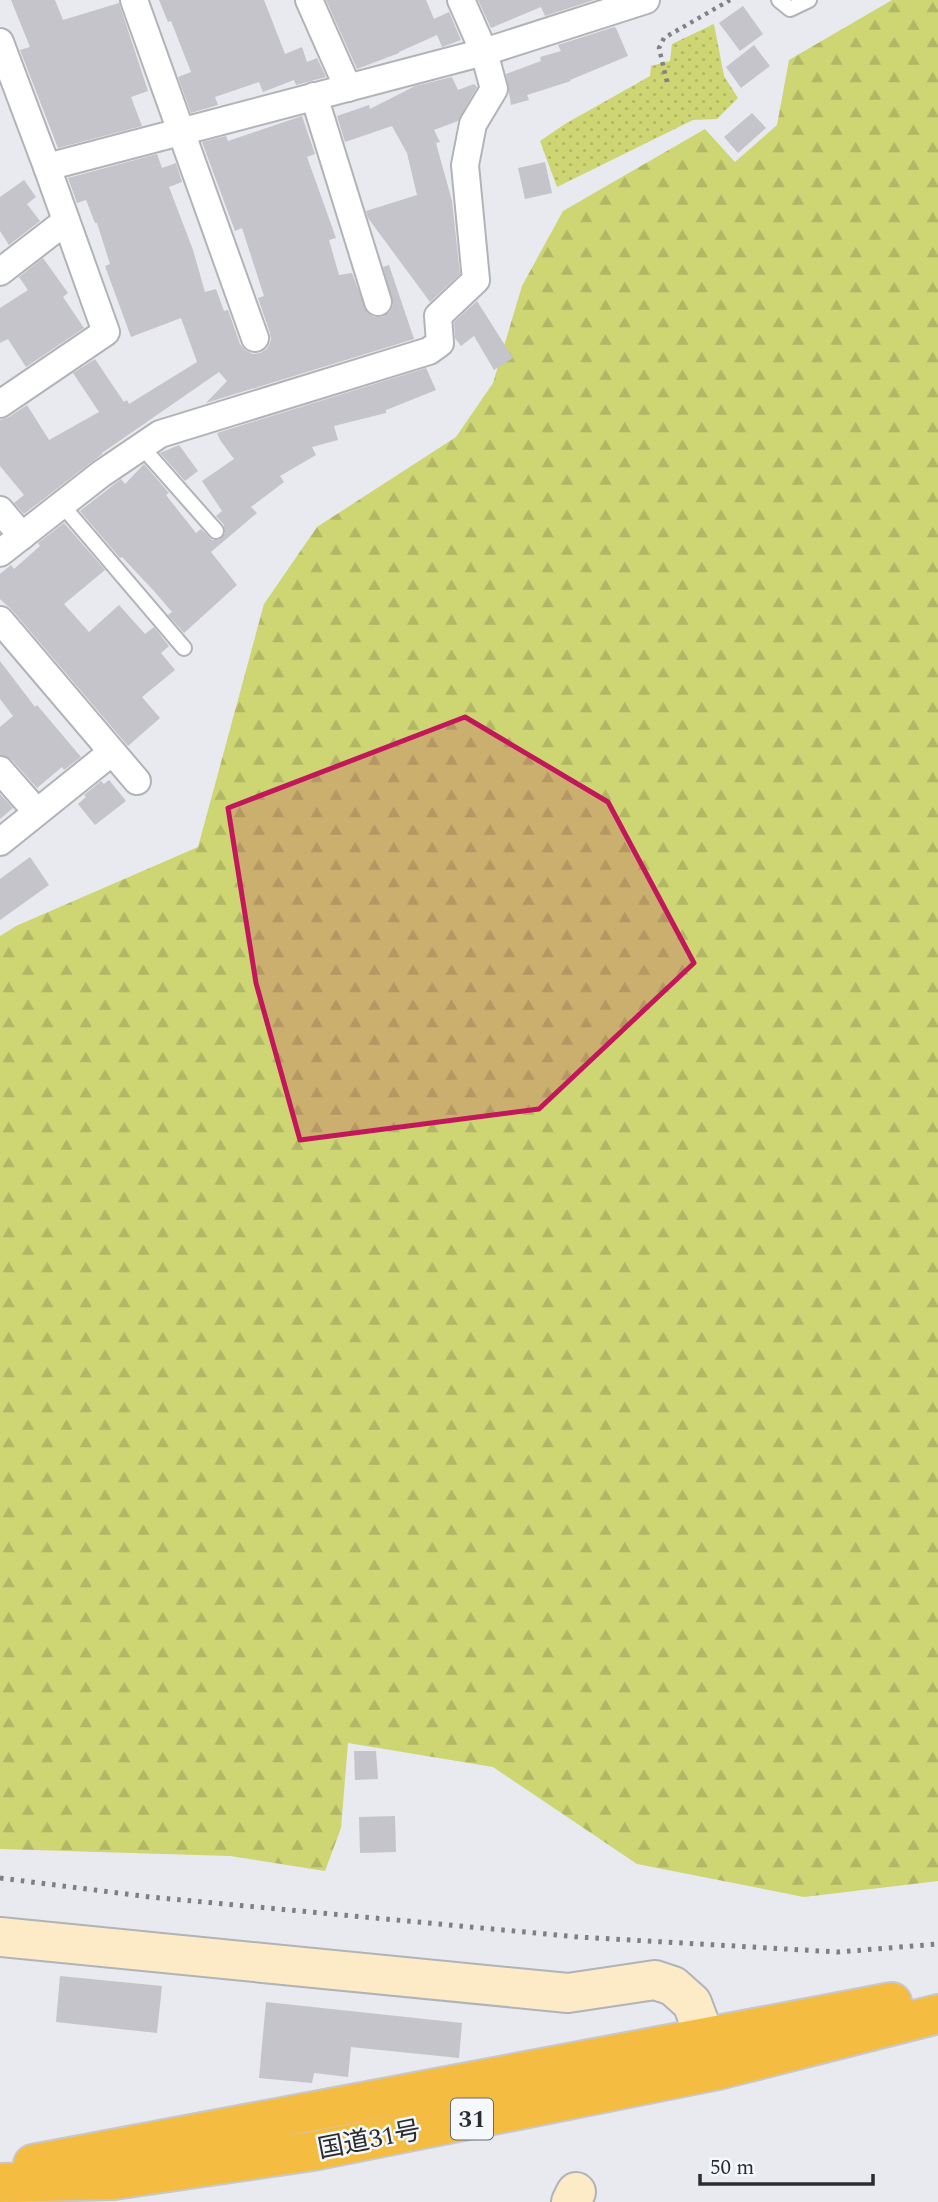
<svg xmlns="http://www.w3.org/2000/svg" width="938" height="2202" font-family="Spectral,'Noto Sans JP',serif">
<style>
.forest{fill:url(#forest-firs)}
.park{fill:url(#park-dots)}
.building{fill:#c4c4ca}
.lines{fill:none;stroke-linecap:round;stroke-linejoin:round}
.lane-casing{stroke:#b0b3b8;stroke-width:18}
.street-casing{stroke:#b0b3b8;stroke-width:30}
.secondary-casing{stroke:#b0b3b8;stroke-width:42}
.highway-casing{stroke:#c8c8c9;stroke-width:42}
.path{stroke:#818286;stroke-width:4.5;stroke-dasharray:3.5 5;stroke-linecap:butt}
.lane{stroke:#fff;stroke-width:14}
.street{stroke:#fff;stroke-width:26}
.secondary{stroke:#fcebc6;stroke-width:38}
.highway{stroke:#f4bd42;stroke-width:38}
.rail{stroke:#7e7f83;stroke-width:5;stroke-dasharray:3.5 7;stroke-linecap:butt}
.marked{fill:#c2185b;fill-opacity:0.2;stroke:#c2185b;stroke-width:5;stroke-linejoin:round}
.labels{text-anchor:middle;stroke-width:5;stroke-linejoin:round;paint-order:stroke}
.shield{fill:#f5f8fd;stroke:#68696c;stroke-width:2}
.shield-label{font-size:24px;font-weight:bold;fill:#2b2c2e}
.street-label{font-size:26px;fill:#2b2c2e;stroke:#f5f8fd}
</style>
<defs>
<pattern id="forest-firs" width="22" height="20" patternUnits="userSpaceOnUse" patternTransform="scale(1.75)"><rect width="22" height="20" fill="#ced573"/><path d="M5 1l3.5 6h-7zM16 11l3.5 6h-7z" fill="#b1b764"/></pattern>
<pattern id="park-dots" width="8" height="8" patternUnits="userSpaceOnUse" patternTransform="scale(1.75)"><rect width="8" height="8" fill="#ced573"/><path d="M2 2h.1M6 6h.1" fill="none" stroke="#b1b764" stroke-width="1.8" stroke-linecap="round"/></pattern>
</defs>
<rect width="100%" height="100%" fill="#e8eaf0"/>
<polygon class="forest" points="892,0 938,0 938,1881 804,1897 637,1864 493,1767 348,1743 341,1828 325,1871 230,1856 0,1849 0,936 16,926 198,847 264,604 317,527 456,437 493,383 522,286 563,211 705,129 735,162 777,125 789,60"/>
<polygon class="park" points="714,24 724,76 738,98 717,119 693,120 557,187 540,141 565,124 650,76 651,66 670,61 672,44"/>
<g class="building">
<polygon points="11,0 55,0 63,20 119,3 148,91 131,97 142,126 58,148 20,50 30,47"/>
<polygon points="159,0 264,0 285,54 302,47 307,62 317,58 326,77 296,85 294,80 263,92 259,82 215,97 218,105 191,113 178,77 191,72 171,21 168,22"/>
<polygon points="326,0 426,0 434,19 449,12 461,40 442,47 437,35 399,52 399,53 357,69"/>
<polygon points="478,0 594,0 545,16 541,7 491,28"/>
<polygon points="743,6 763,34 740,51 719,23"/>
<polygon points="614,27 616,28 628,56 570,80 571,81 527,95 529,100 511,105 506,74 541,61 540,57 561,51 558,45"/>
<polygon points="754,45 770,66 741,88 726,67"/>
<polygon points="452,77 458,90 474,84 477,87 458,121 434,130 440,142 436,143 452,201 460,274 430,302 368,218 366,211 417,195 407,153 392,126 345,142 337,116 369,105 370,109 415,86"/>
<polygon points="752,113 766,128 738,153 724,137"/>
<polygon points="302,116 315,154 307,157 336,238 329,240 339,275 352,273 367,313 374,317 382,317 390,312 393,305 383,267 389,265 414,339 206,403 227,381 219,372 102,453 102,454 24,514 14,503 24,495 0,466 0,420 9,417 27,405 49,440 99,412 73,373 95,359 124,402 127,400 129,404 197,362 181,318 131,337 105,266 110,264 97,223 95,223 86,200 77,203 68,178 157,154 162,168 176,163 182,182 169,187 193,250 205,292 216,289 224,311 228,310 240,344 245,350 253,354 260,353 267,349 271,340 270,333 258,298 264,296 242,228 235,231 202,142 226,136 228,141"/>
<polygon points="545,162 552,193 525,199 518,168"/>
<polygon points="24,180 36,197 27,204 40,221 9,245 0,231 0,197"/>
<polygon points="43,258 68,293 63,297 84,328 26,367 8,339 0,343 0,308 28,290 19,277"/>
<polygon points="477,301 513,358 494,370 474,336 461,346 455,338 454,322"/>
<polygon points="426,368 436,390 386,410 386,413 334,426 338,440 312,447 316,455 280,476 284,482 251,507 257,513 211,552 237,585 184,633 168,615 172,612 154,591 122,557 120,558 80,511 121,479 125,484 144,464 169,493 166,495 196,533 201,529 212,540 219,540 225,533 224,525 216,516 222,511 202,481 234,459 220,440 217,433"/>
<polygon points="179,445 198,471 185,481 160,453"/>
<polygon points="64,523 105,570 64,604 89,632 119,605 145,634 154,627 169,646 161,653 175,670 142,697 160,718 128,746 12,610 0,599 0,574 11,565 14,569 40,546 38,543"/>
<polygon points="0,661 35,707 37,705 81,757 64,770 62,767 37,788 12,760 0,755 0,727 13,716 0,699"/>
<polygon points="109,780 126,801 95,825 78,804 86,797 84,795 101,781 104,784"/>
<polygon points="0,794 13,808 0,819"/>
<polygon points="30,857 49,885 0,920 0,879"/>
<polygon points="354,1751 376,1751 378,1779 355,1780"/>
<polygon points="395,1816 396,1852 360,1853 359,1817"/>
<polygon points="60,1976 162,1986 157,2033 56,2022"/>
<polygon points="266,2002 462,2023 459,2058 351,2047 348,2077 314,2073 312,2083 259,2078"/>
</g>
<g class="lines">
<defs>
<g id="lane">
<polyline points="779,0 790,9 809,0"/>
<polyline points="141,446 216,531"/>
<polyline points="62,505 184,648"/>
</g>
<g id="street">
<polyline points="134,0 255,338"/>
<polyline points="309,0 348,88"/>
<polyline points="0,42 47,167 106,332 0,404"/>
<polyline points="314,96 378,302"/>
<polyline points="47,167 484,52 646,0"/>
<polyline points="0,272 66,221"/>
<polyline points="0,510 22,536"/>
<polyline points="0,553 101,474 160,434 429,351 440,343 438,316 476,280 465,165 473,124 494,89 484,52 461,0"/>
<polyline points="0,620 137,781"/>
<polyline points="0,770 36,811"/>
<polyline points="0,842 112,752"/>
</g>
<g id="secondary">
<polyline points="0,1937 568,1993 655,1980 673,1986 692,2003 716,2067"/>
<polyline points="571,2202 576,2192"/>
</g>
<g id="highway">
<polyline points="33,2164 892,2002"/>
<polyline points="0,2183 114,2180 313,2151 718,2070 938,2014"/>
</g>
</defs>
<use href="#lane" class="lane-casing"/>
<use href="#street" class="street-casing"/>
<use href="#secondary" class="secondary-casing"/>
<use href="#highway" class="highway-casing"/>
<polyline class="path" points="667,82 659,48 664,38 730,0"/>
<use href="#lane" class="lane"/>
<use href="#street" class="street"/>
<use href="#secondary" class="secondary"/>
<use href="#highway" class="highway"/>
<polyline class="rail" points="0,1878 150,1897 578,1937 838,1952 938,1944"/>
</g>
<path class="marked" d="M465 717 608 802 694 963 539 1109 300 1140 256 983 228 808Z"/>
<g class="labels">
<rect class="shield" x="451" y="2098.5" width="42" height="41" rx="5"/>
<g class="shield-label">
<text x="472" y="2127">31</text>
</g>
<g class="street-label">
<text transform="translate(369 2139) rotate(-11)" y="9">国道31号</text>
</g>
</g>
<path d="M700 2174v10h173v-10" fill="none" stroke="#2b2c2e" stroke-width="3.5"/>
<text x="710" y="2174" font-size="21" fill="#2b2c2e" stroke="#f5f8fd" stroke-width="5" paint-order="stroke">50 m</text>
</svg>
